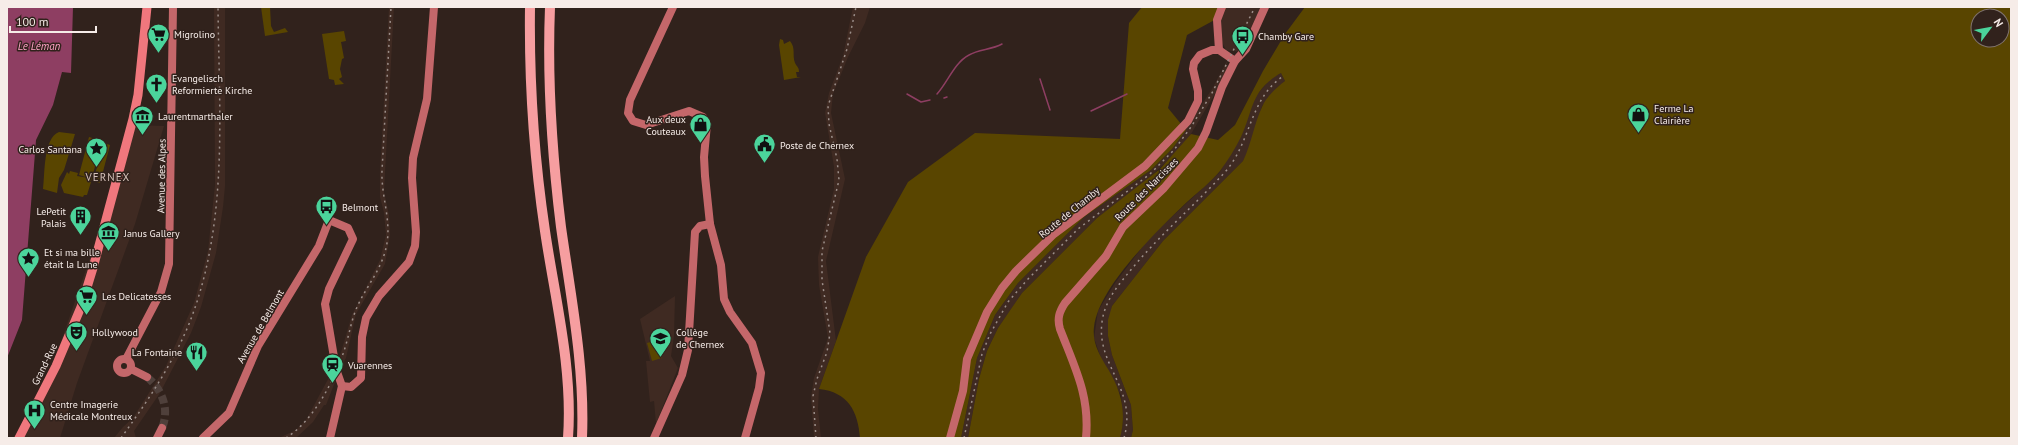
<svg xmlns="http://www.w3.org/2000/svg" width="2018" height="445" font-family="'PT Sans',sans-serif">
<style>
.built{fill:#3f2a22}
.green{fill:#594500;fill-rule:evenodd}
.water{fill:#8e3e62}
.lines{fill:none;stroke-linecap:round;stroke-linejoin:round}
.stream{stroke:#8e3e62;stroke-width:1.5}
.secondary-tunnel{stroke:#4f403b;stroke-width:8;stroke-dasharray:8 4;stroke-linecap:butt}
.secondary{stroke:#c4676a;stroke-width:8}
.primary{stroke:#f0777d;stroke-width:9}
.highway{stroke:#f69ea0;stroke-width:10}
.rail{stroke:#9c8f8a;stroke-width:1.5;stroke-dasharray:2 4;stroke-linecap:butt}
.labels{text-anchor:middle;stroke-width:3;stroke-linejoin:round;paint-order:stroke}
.poi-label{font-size:10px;fill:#f6ece8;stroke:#31221c;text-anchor:start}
.street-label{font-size:10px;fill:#f6ece8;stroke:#31221c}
.water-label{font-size:11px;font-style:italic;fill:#ffa3c7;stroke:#31221c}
.neighbourhood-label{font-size:11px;letter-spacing:1px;fill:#d6c2ba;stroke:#31221c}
</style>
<rect width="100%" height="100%" fill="#31221c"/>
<g class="built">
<polygon points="214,7 225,7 225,186 223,207 216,253 201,307 191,333 160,393 134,431 136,438 114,438 123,427 133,418 166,366 194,303 208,251 215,185"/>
<polygon points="389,7 394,7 384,192 389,215 390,235 385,264 356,314 346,358 335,376 335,382 326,405 324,405 313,422 296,438 271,438 281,437 296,430 306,420 339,359 352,315 380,260 386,235 384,213 380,197 380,174"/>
<polygon points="853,7 870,7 865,23 848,57 833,94 831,113 845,179 826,261 836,341 819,389 818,409 821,438 814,438 811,397 814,378 828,338 819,285 818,257 834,189 834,167 825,113 829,93 843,56"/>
<polygon points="1227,7 1261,7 1239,52 1226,50 1220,38 1220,17"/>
<polygon points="1227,61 1228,69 1216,92 1191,134 1176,153 1138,188 1097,218 1022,293 1012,308 998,328 987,351 979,379 968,438 961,438 977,358 995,315 1002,305 1018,283 1084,217 1151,170 1172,149 1212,89"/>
<polygon points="1281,73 1285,81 1278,87 1262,106 1251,145 1243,161 1163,241 1112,306 1108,336 1112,355 1131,405 1133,430 1131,438 1120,438 1123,422 1121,395 1102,361 1094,338 1098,311 1115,283 1149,238 1219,173 1241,136 1254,98 1271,78"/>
<polygon points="136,125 164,126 135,224 77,383 60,438 21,438 37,411"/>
<polygon points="675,296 674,336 671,356 678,368 656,424 654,401 650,402 646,361 650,361 640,319"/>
</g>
<g class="green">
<polygon points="261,7 270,7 271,26 274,32 285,28 288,32 265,36"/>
<path d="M1142 7H1227L1220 17 1187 35 1168 108 1186 130 1172 149 1151 170 1084 217 1018 283 1002 305 995 315 977 358 961 438H860C858 411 848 392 819 389L866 257 908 182 975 133 1120 139 1129 23Z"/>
<path d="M1305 7H2011V438H1131L1133 430 1131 405 1112 355 1108 336V320L1112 306 1163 241 1243 161C1252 142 1254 124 1262 107 1266 97 1277 87 1285 81L1281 73C1250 91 1254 109 1241 137 1235 149 1228 160 1220 171 1211 182 1198 192 1187 202 1158 230 1099 286 1094 327 1092 343 1100 356 1108 369 1121 390 1127 413 1120 438H968L979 379 987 351 998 328 1022 293 1097 218 1160 169 1191 134 1218 140 1235 125 1263 71 1285 34ZM1978 16H2002V40H1978Z"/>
<polygon points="344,31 346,41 341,42 344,58 342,59 340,69 342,77 339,79 344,84 335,85 334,80 329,79 322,34"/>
<path d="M780 39 783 40 784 44 790 41C796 48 792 55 795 63 797 67 799 67 799 72H796L797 77H801L784 80 779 45Z"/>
<path d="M59 132 75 134 64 170 59 178 57 193 43 189C45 175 43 138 59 132Z"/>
<polygon points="89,137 102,141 91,181 88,181 91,182 87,195 84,195 83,197 64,193 61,185 67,172 69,174 70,171 78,173 77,176 89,178 79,175"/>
<polygon points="104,143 110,145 100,183 93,181"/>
<polygon points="657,340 662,358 652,361 647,343"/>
</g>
<polygon class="water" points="7,7 73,7 71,73 62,72 53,105 36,140 22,320 7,358"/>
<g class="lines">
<g class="stream">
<polyline points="1040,79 1050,110"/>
<polyline points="907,94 921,102 930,100"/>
<path d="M937 94C948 82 954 63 969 55 979 49 991 50 1002 44"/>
<polyline points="944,98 947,97"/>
<polyline points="1091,111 1127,94"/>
</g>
<path class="secondary-tunnel" d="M147 377C162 389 170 409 162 428"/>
<g class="secondary">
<polyline points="673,7 630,100 628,113 633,121 646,125 689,111 703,117 707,124 704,157 705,176 710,224 721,265 724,299 730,312 752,343 761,373 759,388 745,438"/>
<polyline points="1219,50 1217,20 1222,7"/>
<circle cx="124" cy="366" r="7"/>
<polyline points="126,359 161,292 169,264 173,7"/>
<polyline points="131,369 147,377"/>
<polyline points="342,386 351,387 361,378 362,337 366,318 379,296 409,262 415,246 416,232 412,178 413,158 427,99 434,7"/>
<polyline points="157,438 162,428"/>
<polyline points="203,438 229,413 258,346 319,246 329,220 348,228 353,239 329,289 325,304 336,369 342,386 330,438"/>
<polyline points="654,438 682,375 688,350 695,232 700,226 710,224"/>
<polyline points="950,438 963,391 967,359 987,312 1002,288 1016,271 1054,234 1145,166 1188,121 1198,101 1198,91 1193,69 1194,63 1200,55 1212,50 1219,50 1235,61"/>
<path d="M1086 438C1090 396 1075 368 1060 329 1057 319 1059 312 1065 303L1106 256 1123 227 1164 188 1198 148 1206 132 1222 87 1235 61 1246 49 1265 7"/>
</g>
<polyline class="primary" points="19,438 56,366 81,307 93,268 133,119 138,95 147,7"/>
<g class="highway">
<path d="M530 7C529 82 534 157 545 231 555 299 573 368 568 438"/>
<path d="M550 7C547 81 552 154 561 227 571 298 585 367 582 438"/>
</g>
<g class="rail">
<path d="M121 438C147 402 172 365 189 324 229 223 219 113 218 7"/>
<path d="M286 438C314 420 334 381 344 351 349 336 351 321 357 307 367 285 383 268 387 243 391 219 381 195 382 171L391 7"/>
<polyline points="816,438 813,396 817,379 827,352 830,333 822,280 822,251 839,180 837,159 829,124 828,106 847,49 856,7"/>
<polyline points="964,438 982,354 990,334 1008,302 1027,280 1078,229 1150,174 1174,150 1191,127 1212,93 1255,7"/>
<path d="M1124 438C1138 389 1096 366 1102 322 1105 299 1120 283 1135 265 1163 232 1196 204 1225 172 1251 143 1249 100 1282 77"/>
</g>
</g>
<defs>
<symbol id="supermarket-pin" viewBox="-11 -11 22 30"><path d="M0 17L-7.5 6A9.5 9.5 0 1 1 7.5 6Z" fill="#4bd49b" stroke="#31221c"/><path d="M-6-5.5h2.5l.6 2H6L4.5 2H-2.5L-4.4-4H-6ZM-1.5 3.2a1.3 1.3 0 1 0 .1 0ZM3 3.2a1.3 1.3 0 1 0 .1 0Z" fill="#111"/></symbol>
<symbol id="bus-pin" viewBox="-11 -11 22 30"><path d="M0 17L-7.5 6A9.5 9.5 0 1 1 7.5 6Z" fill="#4bd49b" stroke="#31221c"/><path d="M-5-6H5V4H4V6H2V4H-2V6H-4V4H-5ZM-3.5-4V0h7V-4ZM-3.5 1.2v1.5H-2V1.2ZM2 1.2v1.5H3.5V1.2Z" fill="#111"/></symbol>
<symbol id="church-pin" viewBox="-11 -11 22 30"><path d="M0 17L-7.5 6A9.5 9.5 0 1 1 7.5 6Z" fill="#4bd49b" stroke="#31221c"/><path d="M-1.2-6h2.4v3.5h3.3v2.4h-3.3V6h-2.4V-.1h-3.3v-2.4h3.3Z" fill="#111"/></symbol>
<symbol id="shop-pin" viewBox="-11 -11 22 30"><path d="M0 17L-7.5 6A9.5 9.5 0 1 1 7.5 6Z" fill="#4bd49b" stroke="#31221c"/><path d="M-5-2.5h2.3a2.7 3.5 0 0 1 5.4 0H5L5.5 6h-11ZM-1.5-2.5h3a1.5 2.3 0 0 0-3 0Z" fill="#111"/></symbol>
<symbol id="museum-pin" viewBox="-11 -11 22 30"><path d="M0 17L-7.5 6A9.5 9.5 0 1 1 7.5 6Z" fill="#4bd49b" stroke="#31221c"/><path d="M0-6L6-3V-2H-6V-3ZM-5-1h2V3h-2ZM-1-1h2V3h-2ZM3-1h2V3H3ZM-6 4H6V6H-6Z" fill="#111"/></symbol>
<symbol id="civic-pin" viewBox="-11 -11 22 30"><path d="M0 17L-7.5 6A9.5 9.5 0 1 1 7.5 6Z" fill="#4bd49b" stroke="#31221c"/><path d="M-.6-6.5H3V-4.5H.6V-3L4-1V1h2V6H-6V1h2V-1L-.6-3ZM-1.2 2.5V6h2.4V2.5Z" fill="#111"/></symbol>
<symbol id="sight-pin" viewBox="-11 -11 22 30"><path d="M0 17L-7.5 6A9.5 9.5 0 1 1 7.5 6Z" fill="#4bd49b" stroke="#31221c"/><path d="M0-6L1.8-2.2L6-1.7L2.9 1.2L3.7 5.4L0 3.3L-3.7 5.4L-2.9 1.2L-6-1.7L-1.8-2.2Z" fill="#111"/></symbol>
<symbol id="building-pin" viewBox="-11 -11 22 30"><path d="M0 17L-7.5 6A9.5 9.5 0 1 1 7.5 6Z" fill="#4bd49b" stroke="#31221c"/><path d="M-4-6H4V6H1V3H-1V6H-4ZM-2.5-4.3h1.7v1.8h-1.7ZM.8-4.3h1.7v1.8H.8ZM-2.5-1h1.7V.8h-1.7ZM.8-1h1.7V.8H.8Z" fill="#111"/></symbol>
<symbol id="theatre-pin" viewBox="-11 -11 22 30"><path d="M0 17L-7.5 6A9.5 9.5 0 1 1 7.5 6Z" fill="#4bd49b" stroke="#31221c"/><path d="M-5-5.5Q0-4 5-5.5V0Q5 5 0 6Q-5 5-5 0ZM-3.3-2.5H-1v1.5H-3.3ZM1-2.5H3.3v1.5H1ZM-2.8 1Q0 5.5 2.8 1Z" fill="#111"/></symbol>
<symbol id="school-pin" viewBox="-11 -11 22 30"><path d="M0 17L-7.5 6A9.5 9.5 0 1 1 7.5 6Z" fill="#4bd49b" stroke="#31221c"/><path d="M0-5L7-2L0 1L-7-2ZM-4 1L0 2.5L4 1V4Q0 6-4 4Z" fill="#111"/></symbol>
<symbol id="restaurant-pin" viewBox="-11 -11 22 30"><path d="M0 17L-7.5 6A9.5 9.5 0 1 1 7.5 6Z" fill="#4bd49b" stroke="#31221c"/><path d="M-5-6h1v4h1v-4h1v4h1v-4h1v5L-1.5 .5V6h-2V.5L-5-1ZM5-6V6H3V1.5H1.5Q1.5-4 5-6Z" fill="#111"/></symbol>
<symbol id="station-pin" viewBox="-11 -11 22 30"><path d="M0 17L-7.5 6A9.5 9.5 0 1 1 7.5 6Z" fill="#4bd49b" stroke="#31221c"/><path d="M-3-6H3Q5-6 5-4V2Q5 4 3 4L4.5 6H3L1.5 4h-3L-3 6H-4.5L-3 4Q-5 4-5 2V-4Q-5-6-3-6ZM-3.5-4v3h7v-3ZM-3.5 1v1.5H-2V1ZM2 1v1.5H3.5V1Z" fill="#111"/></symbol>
<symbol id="hospital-pin" viewBox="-11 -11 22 30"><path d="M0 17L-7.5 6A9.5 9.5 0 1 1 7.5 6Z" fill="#4bd49b" stroke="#31221c"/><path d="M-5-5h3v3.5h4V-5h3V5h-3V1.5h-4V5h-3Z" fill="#111"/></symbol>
</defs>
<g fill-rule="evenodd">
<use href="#supermarket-pin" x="146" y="22" width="25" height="34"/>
<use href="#bus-pin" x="1230" y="24" width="25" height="34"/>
<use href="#church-pin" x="144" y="72" width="25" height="34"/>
<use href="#shop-pin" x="1626" y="102" width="25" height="34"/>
<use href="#museum-pin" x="130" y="104" width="25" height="34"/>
<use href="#shop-pin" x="688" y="112" width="25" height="34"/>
<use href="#civic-pin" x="752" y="132" width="25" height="34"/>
<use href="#sight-pin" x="84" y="136" width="25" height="34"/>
<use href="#bus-pin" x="314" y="194" width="25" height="34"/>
<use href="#building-pin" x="68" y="204" width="25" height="34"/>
<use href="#museum-pin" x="96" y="220" width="25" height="34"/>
<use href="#sight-pin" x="16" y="246" width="25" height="34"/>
<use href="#supermarket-pin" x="74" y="284" width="25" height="34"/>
<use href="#theatre-pin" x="64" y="320" width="25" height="34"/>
<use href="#school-pin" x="648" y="326" width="25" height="34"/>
<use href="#restaurant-pin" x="184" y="340" width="25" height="34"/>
<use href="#station-pin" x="320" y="352" width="25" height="34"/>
<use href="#hospital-pin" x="22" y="398" width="25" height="34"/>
</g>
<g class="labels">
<g class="poi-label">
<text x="174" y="38">Migrolino</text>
<text x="1258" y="40">Chamby Gare</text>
<text x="172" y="82">Evangelisch<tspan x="172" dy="12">Reformierte Kirche</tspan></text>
<text x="1654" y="112">Ferme La<tspan x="1654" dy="12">Clairière</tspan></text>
<text x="158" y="120">Laurentmarthaler</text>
<text x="686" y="123" text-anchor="end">Aux deux<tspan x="686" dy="12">Couteaux</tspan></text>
<text x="780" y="149">Poste de Chernex</text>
<text x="82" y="153" text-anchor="end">Carlos Santana</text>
<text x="342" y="211">Belmont</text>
<text x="66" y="215" text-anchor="end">LePetit<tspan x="66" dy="12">Palais</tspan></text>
<text x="124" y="237">Janus Gallery</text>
<text x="44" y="256">Et si ma bille<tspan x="44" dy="12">était la Lune</tspan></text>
<text x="102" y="300">Les Delicatesses</text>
<text x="92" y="336">Hollywood</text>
<text x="676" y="336">Collège<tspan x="676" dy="12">de Chernex</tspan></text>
<text x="182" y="356" text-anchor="end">La Fontaine</text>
<text x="348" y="369">Vuarennes</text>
<text x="50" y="408">Centre Imagerie<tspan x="50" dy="12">Médicale Montreux</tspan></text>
</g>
<g class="street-label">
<text transform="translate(161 176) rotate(-89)" y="4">Avenue des Alpes</text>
<text transform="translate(1146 189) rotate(-45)" y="4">Route des Narcisses</text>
<text transform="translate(1069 212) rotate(-39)" y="4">Route de Chamby</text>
<text transform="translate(260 326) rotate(-60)" y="4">Avenue de Belmont</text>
<text transform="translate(44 364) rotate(-64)" y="4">Grand-Rue</text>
</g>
<g class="water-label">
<text x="39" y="50">Le Léman</text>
</g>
<g class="neighbourhood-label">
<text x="108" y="181">VERNEX</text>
</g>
</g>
<rect width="2018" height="445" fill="none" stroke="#f6ece8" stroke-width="16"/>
<g transform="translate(1990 28) rotate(58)"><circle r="19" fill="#31221c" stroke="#80736e"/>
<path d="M0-3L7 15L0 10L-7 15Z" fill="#4bd49b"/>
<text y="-6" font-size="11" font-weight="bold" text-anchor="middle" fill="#f6ece8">N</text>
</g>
<path d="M10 26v6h86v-6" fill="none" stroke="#f6ece8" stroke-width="2"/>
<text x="16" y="26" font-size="12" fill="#f6ece8" stroke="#31221c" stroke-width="3" paint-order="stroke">100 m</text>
</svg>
